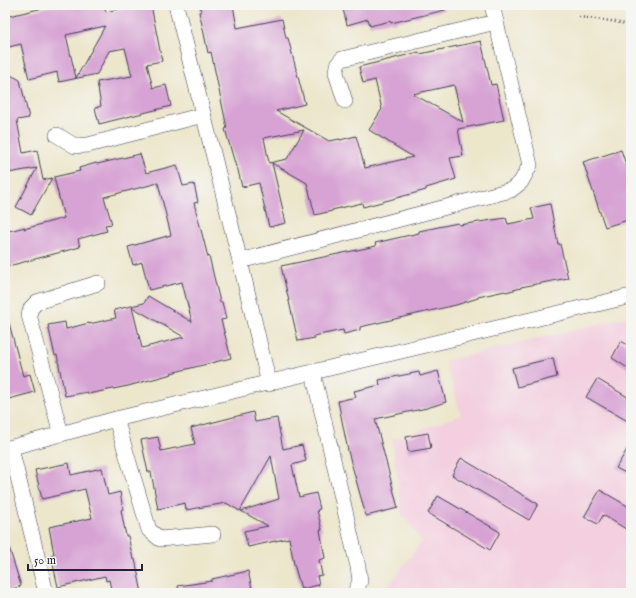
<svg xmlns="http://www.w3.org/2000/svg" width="636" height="598" font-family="'IM FELL English',serif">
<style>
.built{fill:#f3cfdf}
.building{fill:#d7a3d4;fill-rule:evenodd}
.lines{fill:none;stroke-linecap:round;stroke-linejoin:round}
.minor-casing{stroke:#403f51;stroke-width:16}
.path{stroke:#403f51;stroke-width:2.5;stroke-dasharray:1 3;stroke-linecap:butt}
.minor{stroke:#fff;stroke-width:15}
</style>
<rect width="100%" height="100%" fill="#f6f6f2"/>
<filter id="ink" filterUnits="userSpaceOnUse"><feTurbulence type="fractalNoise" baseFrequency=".025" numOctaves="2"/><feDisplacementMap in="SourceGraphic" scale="8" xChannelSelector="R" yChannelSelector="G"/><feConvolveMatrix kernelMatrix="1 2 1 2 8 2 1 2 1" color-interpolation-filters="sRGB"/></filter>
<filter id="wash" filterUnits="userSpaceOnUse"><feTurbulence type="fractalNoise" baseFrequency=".012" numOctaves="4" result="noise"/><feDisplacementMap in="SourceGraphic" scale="16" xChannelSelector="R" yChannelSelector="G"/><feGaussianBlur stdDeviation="0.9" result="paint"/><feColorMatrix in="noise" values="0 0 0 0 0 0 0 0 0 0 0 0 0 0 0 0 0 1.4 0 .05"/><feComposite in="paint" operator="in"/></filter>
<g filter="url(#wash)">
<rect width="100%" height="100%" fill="#ece6cb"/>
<polygon class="built" points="631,316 631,593 383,593 422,541 402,514 392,440 461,415 445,361"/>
<g id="blocks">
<g class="building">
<path d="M56 5H104L106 12 135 5H151L162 61 147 64 153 88 166 85 171 106 99 124 95 108 101 106 97 82 132 76 125 48 109 51 97 74 59 82 57 72 29 79 21 44 5 48V17ZM105 26 76 78 66 35Z"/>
<path d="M200 5H233L237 28 282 19 286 38H288L305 104 276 111 329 141 340 139V140L356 136 365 168 413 157 369 130 382 109 375 80 363 83 359 67 419 52 420 54 481 41 491 85 496 84 504 120 458 129 463 156 450 158 456 179 426 188V190L363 207 362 203 332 210V211L315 215 307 183 272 163 286 223 269 227 259 183 242 187 237 166 236 167 225 129 227 128 211 52 208 53 203 29 199 12 201 11ZM454 85 463 122 413 94ZM304 130 287 159 269 163 264 138Z"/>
<polygon points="342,5 445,5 445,10 391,23 390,21 370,26 368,19 347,25"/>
<polygon points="5,72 20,80 29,118 17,120 23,153 37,150 43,180 52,178 31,215 16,207 37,168 8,173 5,158"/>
<polygon points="621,150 631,179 631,219 605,227 583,162"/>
<path d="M140 154 146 173 177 165 183 186 194 184 198 202 194 203 208 257 209 256 220 302H222L226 319 221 320 231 358 171 373 172 374 128 386 88 394V392L65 396 57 355 55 356 48 325 65 322 66 329 89 323V324L116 318 114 310 144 303 148 296 192 322 182 282 149 290 142 262 133 265 128 247 171 235 158 183 104 197 112 224 105 225 107 231 78 239 80 247 5 267V232L25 227 24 229 64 218 54 177 80 171 79 168 96 163 97 164ZM132 307 184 337 142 348Z"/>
<polygon points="550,204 558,244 560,244 568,278 521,287 521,288 506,292 505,291 478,297 478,298 456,305 360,327 360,330 344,334 343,330 314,336 315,338 298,341 281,266 376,246 375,243 419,233 419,231 458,223 459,225 506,218 508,224 534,219 531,208"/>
<polygon points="5,323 9,323 23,376 30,374 35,392 5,400"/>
<polygon points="621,341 631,347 631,370 612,358"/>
<polygon points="553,358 557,377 517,387 512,368"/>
<polygon points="438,371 446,402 427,408 375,419 398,508 366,516 348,451 338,401 356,397 354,391 380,385 379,380 419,372 420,376"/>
<polygon points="597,379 631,399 631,423 586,397"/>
<polygon points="253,412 255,422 277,418 283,449 302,445 306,461 292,465 299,497 316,493 320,509 317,510 322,530 320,530 325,558 319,560 322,575 317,576 319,585 301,589 294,564 289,538 248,547 244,531 268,526 241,511 279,499 271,456 240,511 226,503 186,510 185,503 158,509 151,472 148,472 141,440 158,437 161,451 195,444 191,428"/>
<polygon points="428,433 431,448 408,452 406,437"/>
<polygon points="631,443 631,476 616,468"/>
<polygon points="461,458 538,504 529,520 452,475"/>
<polygon points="69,463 71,475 102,468 108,495 120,492 123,509 121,510 126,536 128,536 133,559 135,559 142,593 112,593 109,580 106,581 105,576 58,587 51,555 54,554 49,527 92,518 85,489 42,499 35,470"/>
<polygon points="600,490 631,508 631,532 603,515 598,524 584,517"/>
<polygon points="438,496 500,532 490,550 428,513"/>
<polygon points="5,544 8,544 21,586 8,591 5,582"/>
<polygon points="248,571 253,593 179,593 178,586 212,581 212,579"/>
</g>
</g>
</g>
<g filter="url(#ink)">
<use href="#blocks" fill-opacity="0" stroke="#403f51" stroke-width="1"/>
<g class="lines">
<defs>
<g id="minor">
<polyline points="176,5 240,261 269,384"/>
<polyline points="345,101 336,73 337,65 342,59 496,22"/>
<polyline points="57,135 75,146 88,145 203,115"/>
<polyline points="240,261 511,190 521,182 530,165 492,5"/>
<polyline points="313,373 358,567 360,581 355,593"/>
<polyline points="116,419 149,530 160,539 213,534"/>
<polyline points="61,434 29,315 31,308 37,302 98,283"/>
<polyline points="11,448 46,593"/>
<polyline points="5,449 116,419 631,296"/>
</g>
</defs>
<use href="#minor" class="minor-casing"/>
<polyline class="path" points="579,17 611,21 629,25 631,26"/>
<use href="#minor" class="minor"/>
</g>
</g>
<rect width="636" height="598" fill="none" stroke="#f6f6f2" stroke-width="20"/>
<path d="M28 564v6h114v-6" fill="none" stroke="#22223b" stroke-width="2"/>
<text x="34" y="564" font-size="12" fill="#22223b" stroke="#f6f6f2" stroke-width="3" paint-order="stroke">50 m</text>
</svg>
